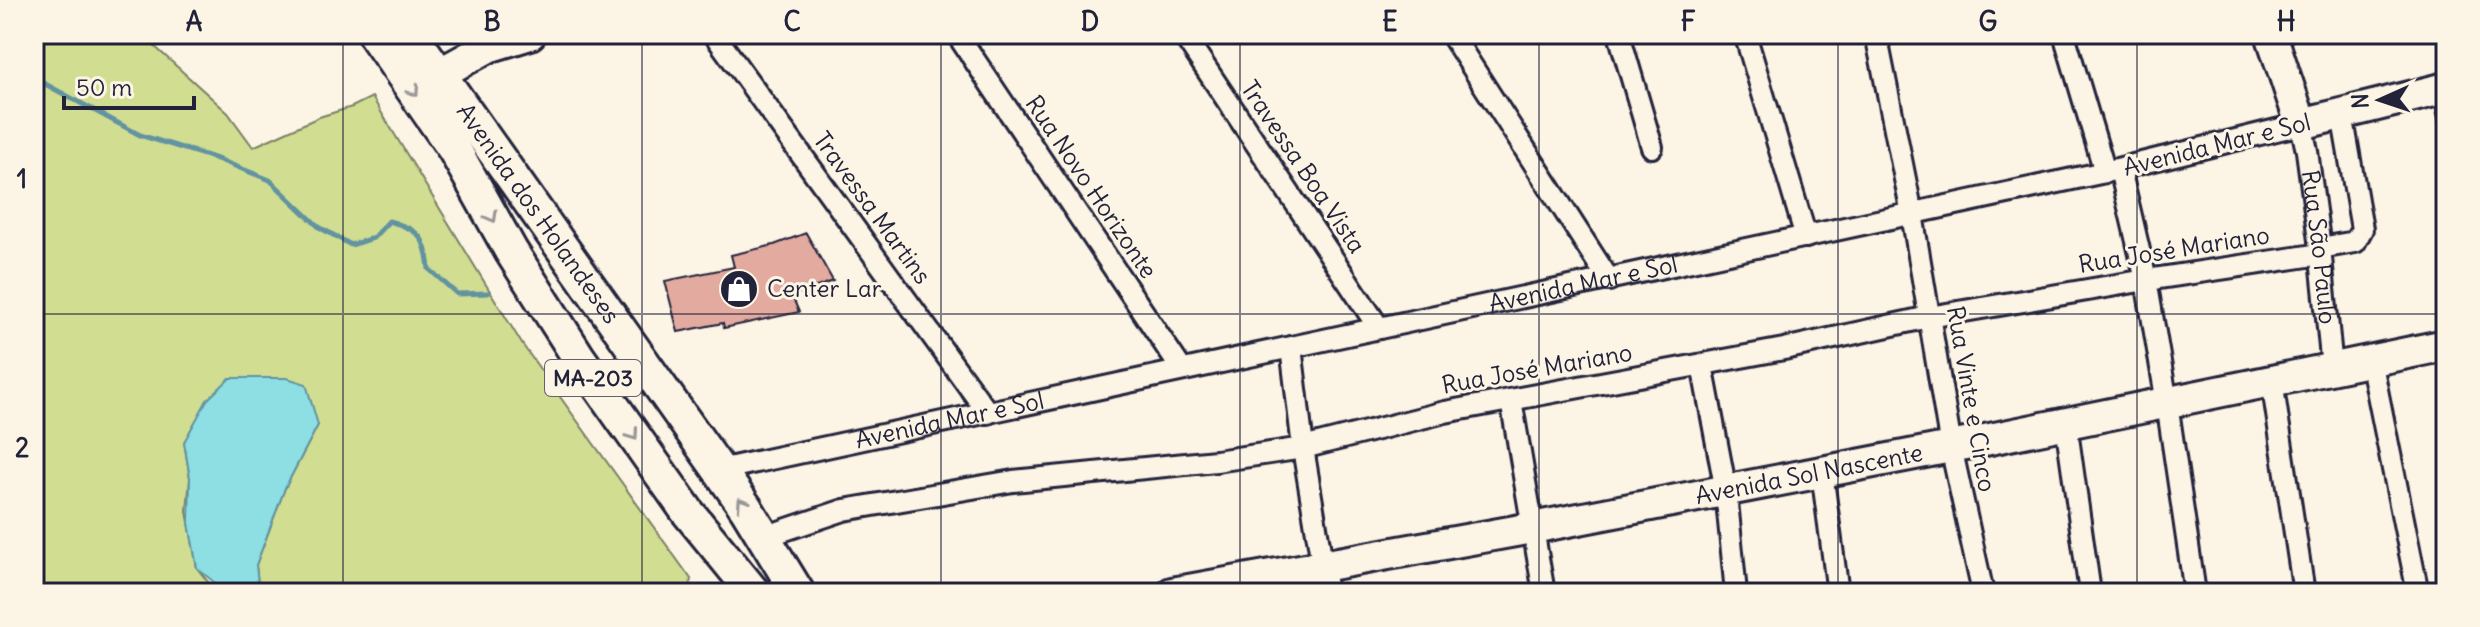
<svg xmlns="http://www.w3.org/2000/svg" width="2480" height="627" font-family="Delius,sans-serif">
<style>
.green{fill:#d1dd91;stroke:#7a8066;stroke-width:2}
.water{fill:#8ddfe3;stroke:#6293a0;stroke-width:2}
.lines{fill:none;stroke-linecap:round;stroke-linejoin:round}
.stream{stroke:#6293a0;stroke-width:5}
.building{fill:#e3aa9f;stroke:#22223b;stroke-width:2}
.street-casing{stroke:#22223b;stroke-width:26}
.secondary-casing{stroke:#22223b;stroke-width:36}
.primary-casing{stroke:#22223b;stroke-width:38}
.street{stroke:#fcf5e5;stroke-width:20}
.secondary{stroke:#fcf5e5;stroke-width:30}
.primary{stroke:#fcf5e5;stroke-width:32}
.oneway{stroke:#9a9698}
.grid{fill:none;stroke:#22223b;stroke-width:2;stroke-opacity:0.55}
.labels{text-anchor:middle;stroke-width:6;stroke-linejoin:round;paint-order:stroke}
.shield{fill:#fcf5e5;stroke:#63616e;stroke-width:2}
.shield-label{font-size:22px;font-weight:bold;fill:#22223b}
.street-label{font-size:24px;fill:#22223b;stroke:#fcf5e5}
.poi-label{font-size:24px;fill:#22223b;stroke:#fcf5e5;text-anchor:start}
.neatline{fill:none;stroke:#22223b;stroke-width:3}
.grid-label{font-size:26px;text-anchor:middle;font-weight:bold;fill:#22223b}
</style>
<rect width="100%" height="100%" fill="#fcf5e5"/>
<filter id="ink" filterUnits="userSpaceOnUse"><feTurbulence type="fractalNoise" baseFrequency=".0125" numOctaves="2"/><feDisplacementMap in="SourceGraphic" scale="16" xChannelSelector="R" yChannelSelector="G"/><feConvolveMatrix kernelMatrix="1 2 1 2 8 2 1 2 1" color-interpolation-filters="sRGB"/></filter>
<g filter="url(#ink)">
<polygon class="green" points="34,34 141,34 228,113 253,147 319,117 352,107 372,97 522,344 691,579 689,593 259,593 256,565 285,488 318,425 255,379 230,378 184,442 190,478 187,511 197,568 217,593 34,593"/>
<polygon class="water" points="230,378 287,378 306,384 318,425 285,488 256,565 259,593 227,593 197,568 189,523 190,478 184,442 207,400"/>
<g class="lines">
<path class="stream" d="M34 78 140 135 217 159 270 180 319 227 351 245 373 238 389 221C420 230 426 237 429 269L457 294 488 293"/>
</g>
<g class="building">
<polygon points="2446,103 2446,144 2443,144 2435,105"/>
<polygon points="806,233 833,281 792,296 799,312 724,328 723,323 678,332 665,281 734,267 731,255 774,245"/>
</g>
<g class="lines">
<defs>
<g id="street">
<polyline points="714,34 988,413"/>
<polyline points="957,34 1182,370"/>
<polyline points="1183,34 1379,328"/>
<polyline points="1451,34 1609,280"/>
<polyline points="1619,34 1652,147"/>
<polyline points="1745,34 1806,237"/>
<polyline points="1876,34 1912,214 1951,447 1983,593"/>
<polyline points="2064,34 2105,172"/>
<polyline points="2120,169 2146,280 2167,403 2195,593"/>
<polyline points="2320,248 2355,242 2362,229 2342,114"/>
<polyline points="1291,347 1303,448 1327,593"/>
<polyline points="2371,360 2418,593"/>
<polyline points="1702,365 1726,491 1736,593"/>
<polyline points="2272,381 2304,593"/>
<polyline points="1511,400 1544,593"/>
<polyline points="2066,423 2090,593"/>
<path id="s1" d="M719 470 2105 172 2301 124 2307 151 2320 248 2332 368"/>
<polyline points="1822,472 1838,593"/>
<polyline points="764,537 844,510 1013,481 1216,461 1303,448 1445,412 1784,349 1929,317 2146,280 2321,254"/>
</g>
<g id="secondary">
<polyline points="2271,34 2301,124 2446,88"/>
<polyline points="439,74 488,47 530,34"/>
<path id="s2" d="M1172 593 1532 528 1951 447 2446 345"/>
</g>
<g id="primary">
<polyline points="374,34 454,149 511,251 579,358 687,511 754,593"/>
<path id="s3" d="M411 34 746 508 798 593"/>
</g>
</defs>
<use href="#street" class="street-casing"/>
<use href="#secondary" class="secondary-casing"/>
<use href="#primary" class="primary-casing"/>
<use href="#street" class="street"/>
<use href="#secondary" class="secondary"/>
<use href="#primary" class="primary"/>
</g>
<defs><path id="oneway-chevron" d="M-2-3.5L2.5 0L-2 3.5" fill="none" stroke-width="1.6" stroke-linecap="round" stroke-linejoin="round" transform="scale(2)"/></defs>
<g class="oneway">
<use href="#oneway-chevron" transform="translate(414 91) rotate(55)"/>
<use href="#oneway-chevron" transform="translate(492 217) rotate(61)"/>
<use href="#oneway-chevron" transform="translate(633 435) rotate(55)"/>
<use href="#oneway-chevron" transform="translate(742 503) rotate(-124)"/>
</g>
</g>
<path class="grid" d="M343 34V593M642 34V593M941 34V593M1240 34V593M1539 34V593M1838 34V593M2137 34V593M34 314H2446"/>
<defs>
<symbol id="shop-disc" viewBox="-11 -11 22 22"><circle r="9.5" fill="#22223b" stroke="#fcf5e5"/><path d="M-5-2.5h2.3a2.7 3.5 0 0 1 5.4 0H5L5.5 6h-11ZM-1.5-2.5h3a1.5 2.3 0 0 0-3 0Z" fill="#fff"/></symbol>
</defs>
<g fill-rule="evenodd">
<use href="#shop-disc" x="717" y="267" width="44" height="44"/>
</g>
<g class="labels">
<rect class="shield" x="545" y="360" width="96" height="36" rx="6"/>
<g class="shield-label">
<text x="593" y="386">MA-203</text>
</g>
<g class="street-label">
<text transform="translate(2217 145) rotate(-14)" y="8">Avenida Mar e Sol</text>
<text transform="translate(1303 167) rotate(56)" y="8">Travessa Boa Vista</text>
<text transform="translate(1091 187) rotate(56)" y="8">Rua Novo Horizonte</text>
<text transform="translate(872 208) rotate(54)" y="8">Travessa Martins</text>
<text dy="8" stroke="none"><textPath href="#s3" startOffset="220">Avenida dos Holandeses</textPath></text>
<text dy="8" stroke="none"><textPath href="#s1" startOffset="1744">Rua São Paulo</textPath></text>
<text transform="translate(2174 250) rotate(-9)" y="8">Rua José Mariano</text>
<text dy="8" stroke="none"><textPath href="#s1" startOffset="884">Avenida Mar e Sol</textPath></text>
<text transform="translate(1537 369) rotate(-10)" y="8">Rua José Mariano</text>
<text transform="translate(1971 399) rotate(80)" y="8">Rua Vinte e Cinco</text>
<text dy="8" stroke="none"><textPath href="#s1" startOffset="236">Avenida Mar e Sol</textPath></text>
<text dy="8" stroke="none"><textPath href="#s2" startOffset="648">Avenida Sol Nascente</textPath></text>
</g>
<g class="poi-label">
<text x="767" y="297">Center Lar</text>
</g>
</g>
<rect width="2480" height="627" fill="none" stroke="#fcf5e5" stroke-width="88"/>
<g transform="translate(2380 100) rotate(267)" stroke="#fcf5e5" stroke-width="6" paint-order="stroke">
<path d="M0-6L14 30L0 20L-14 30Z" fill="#22223b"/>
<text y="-12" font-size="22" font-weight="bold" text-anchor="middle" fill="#22223b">N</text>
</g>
<path d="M64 96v12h130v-12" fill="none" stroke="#22223b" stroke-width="4"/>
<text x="76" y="96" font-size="24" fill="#22223b" stroke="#fcf5e5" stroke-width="6" paint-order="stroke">50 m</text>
<rect x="44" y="44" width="2392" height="539" class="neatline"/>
<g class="grid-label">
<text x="194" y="31">A</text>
<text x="492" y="31">B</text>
<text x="792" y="31">C</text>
<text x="1090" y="31">D</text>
<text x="1390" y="31">E</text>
<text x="1688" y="31">F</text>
<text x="1988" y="31">G</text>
<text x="2286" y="31">H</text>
<text x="22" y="188">1</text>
<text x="22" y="457">2</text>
</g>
</svg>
